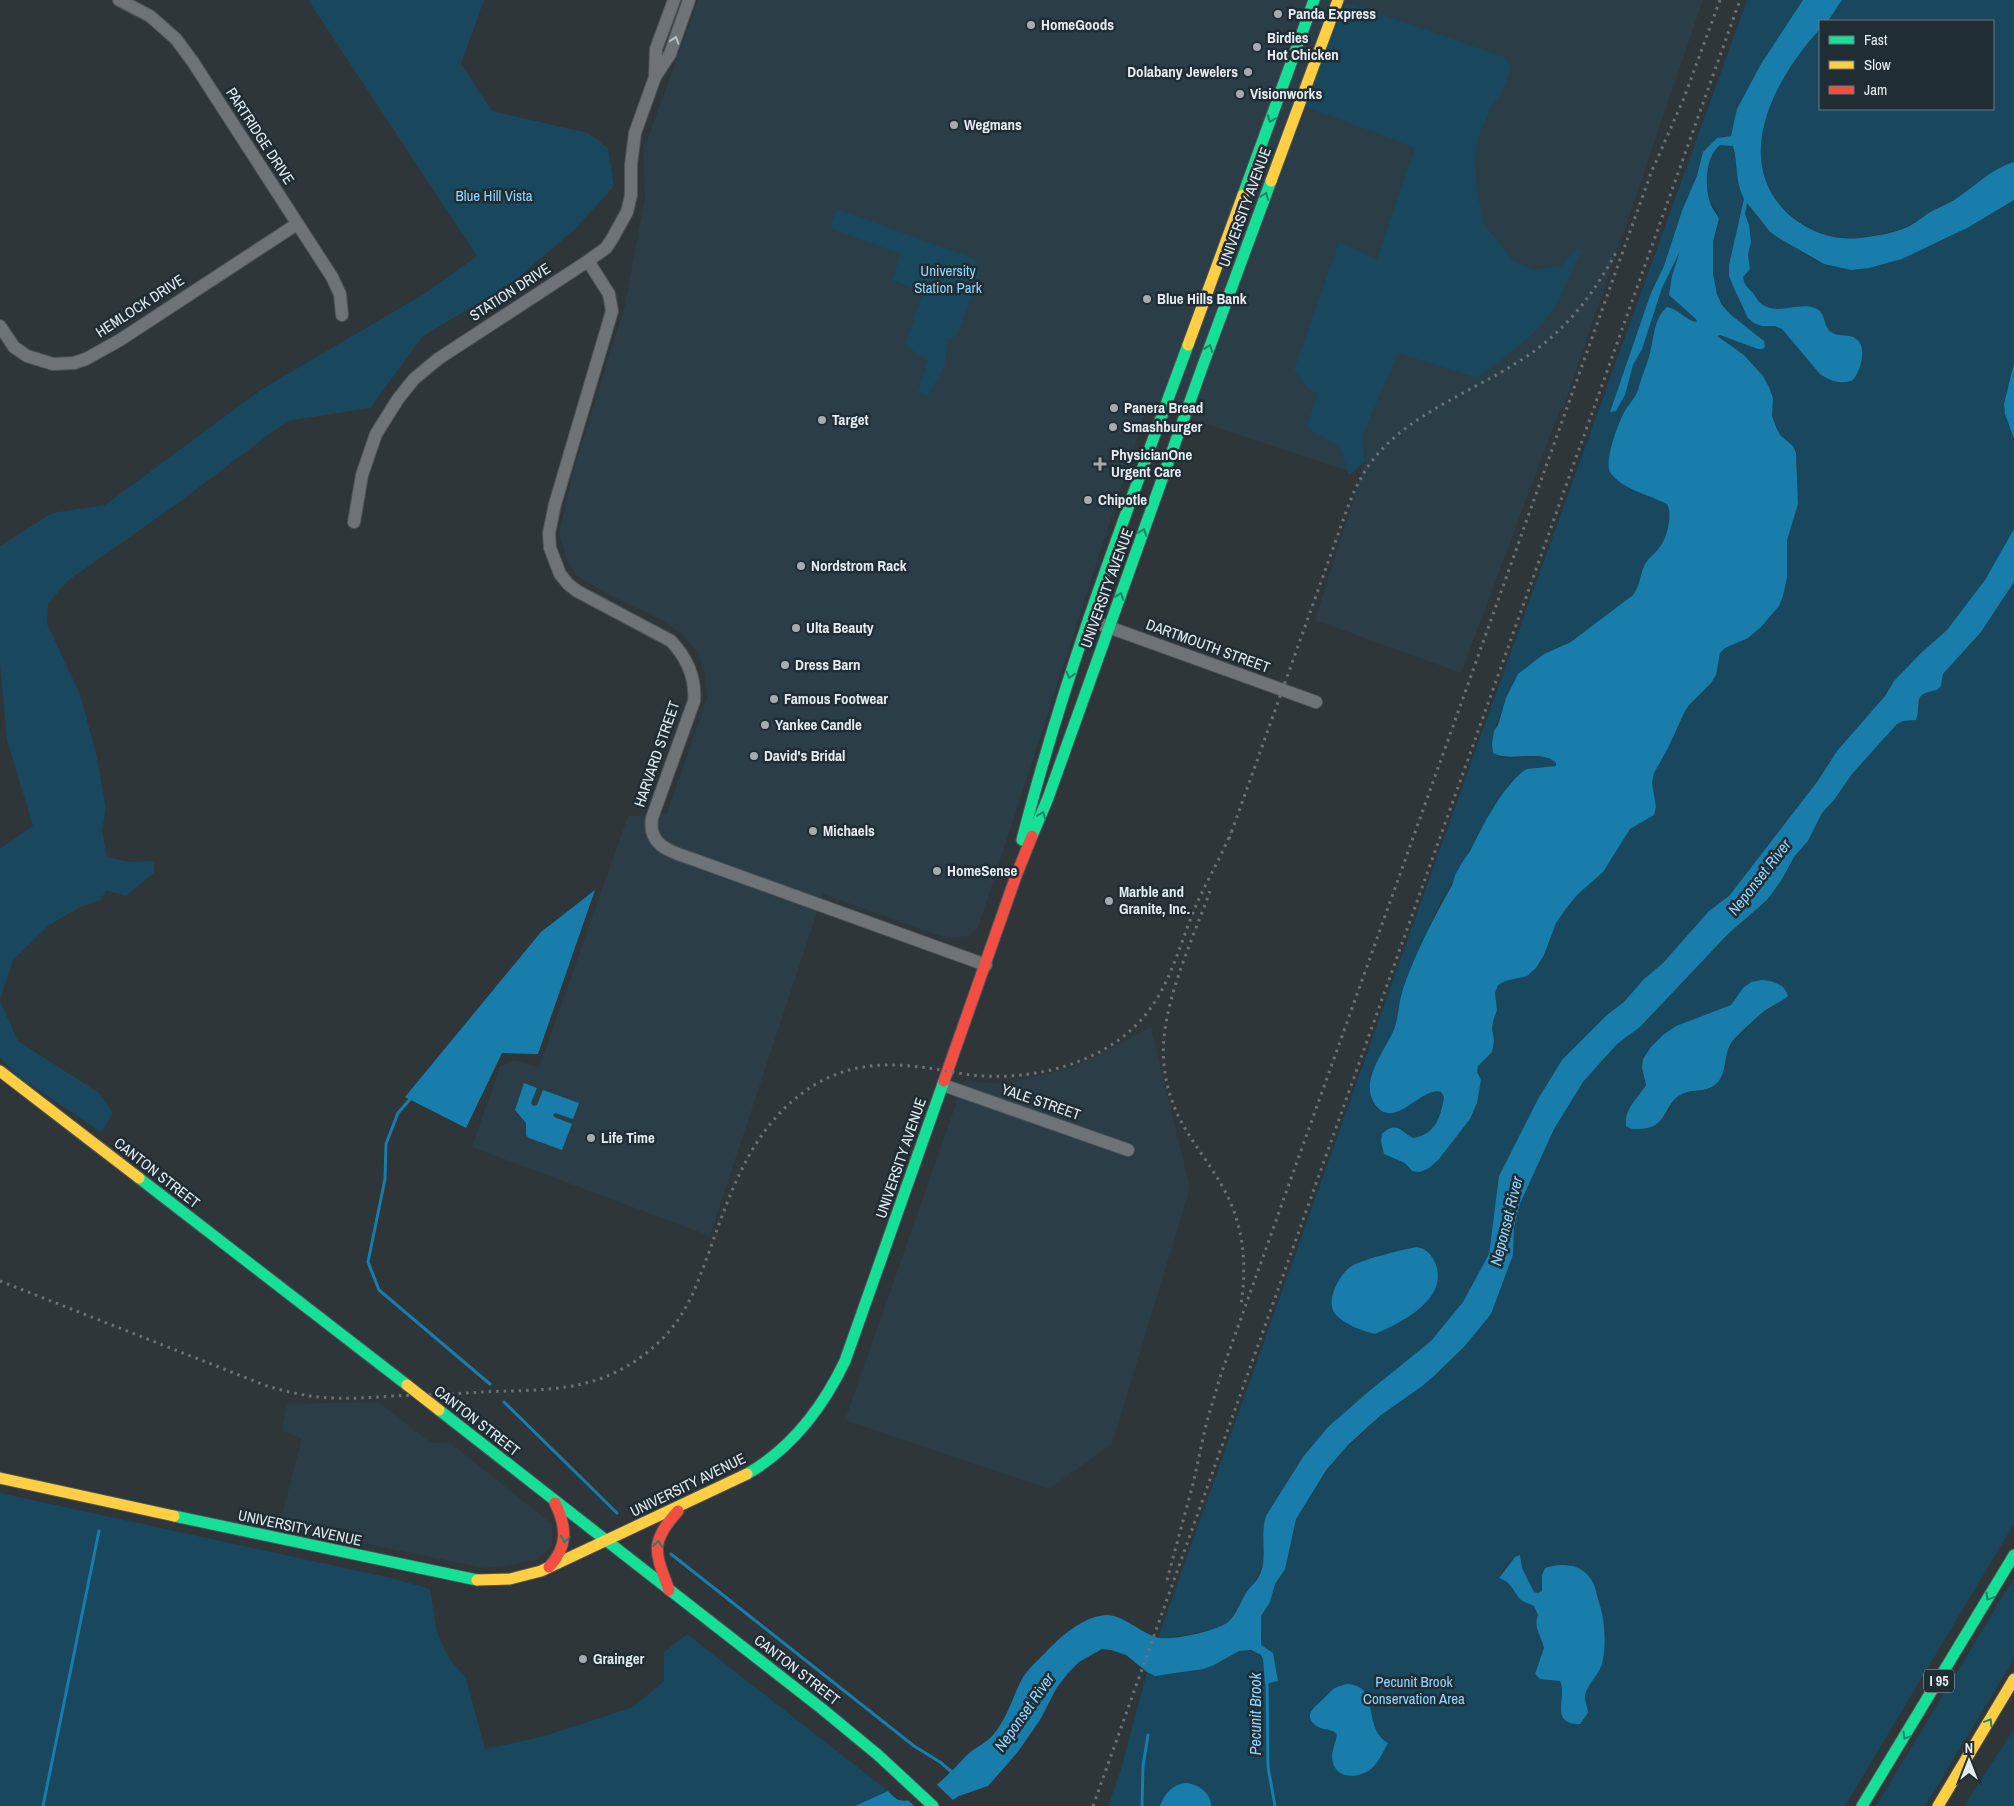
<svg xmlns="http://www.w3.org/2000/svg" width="2014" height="1806" font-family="'Archivo Narrow',sans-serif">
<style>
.built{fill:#2b3d47}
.green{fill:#18475e;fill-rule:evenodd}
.water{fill:#187daa}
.pier{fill:#2e363a}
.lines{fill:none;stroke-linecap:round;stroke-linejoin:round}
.stream{stroke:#187daa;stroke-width:3}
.street-casing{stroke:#4d5357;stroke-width:14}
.fast-casing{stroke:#4d5357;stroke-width:13}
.slow-casing{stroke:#4d5357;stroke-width:13}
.jam-casing{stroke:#4d5357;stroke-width:13}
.street{stroke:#6e7377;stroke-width:12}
.fast{stroke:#16e098;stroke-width:11}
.slow{stroke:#ffcf43;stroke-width:11}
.jam{stroke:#f24e42;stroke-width:11}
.rail{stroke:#6c7276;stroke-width:3;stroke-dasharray:2.5 5;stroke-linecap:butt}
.slow-bridge-casing{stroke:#4d5357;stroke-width:13;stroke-linecap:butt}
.slow-bridge{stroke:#ffcf43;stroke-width:11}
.oneway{stroke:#bbc2c6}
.oneway2{stroke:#1b8666}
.poi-dot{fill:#a4acb1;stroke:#202d34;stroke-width:2}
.labels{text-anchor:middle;stroke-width:5;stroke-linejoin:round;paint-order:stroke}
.shield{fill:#202d34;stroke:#a9b3b8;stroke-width:1}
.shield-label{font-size:14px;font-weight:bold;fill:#e4ecf1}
.poi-label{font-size:15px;font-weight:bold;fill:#e4ecf1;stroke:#202d34;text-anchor:start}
.street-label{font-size:15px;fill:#e4ecf1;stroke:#202d34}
.park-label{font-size:15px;fill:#92d6fd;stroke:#202d34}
.water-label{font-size:16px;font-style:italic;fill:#91d5fc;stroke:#202d34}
</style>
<rect width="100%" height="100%" fill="#2e363a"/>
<g class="built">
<polygon points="698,0 1703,0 1563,409 1560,409 1461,673 1315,620 1365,462 1364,448 1354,473 1148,405 978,928 968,936 953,938 943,937 823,894 710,1236 472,1147 500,1067 514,1060 539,1068 628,816 667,814 707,698 705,674 698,652 684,636 664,621 607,594 577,576 567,561 559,533 574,469 625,305 645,196 643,152"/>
<polygon points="1151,1027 1190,1188 1112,1444 1049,1489 845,1420 964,1081 1006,1084 1079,1065"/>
<polygon points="378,1402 431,1443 449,1442 552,1524 552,1546 538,1559 507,1566 484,1568 279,1526 302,1438 282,1431 287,1404"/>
</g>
<g class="green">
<polygon points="308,0 484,0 461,64 492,111 588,133 608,148 614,186 575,229 512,283 423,336 370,408 287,421 174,506 66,582 48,604 47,624 80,694 97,757 106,809 102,831 107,857 130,862 154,861 154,873 126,896 106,890 101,900 80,907 48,926 13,960 0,999 0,849 33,826 7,740 0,664 0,546 52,513 105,505 262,389 424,294 477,256"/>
<path d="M1747 0H1803L1761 64 1737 109 1731 136H1724L1705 149 1697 176 1678 224 1713 241C1714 234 1718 229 1719 223 1721 215 1711 206 1709 198 1706 181 1704 137 1733 146L1741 194 1755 215 1770 232 1816 261 1845 269 1869 268 1902 259 1969 227 2014 200V363L2004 404 2005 414 2014 439V529L1998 559 1985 580 1947 630 1920 654 1894 681 1885 696 1837 751 1817 782 1729 896 1709 911 1663 963 1637 987 1624 1002 1607 1015 1562 1060 1538 1099 1499 1176 1489 1254 1469 1292 1456 1312 1431 1341 1368 1392 1328 1427 1303 1457 1266 1516 1263 1562 1260 1573 1232 1617 1227 1623 1218 1628 1171 1638H1158L1469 768ZM1689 279 1713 281 1720 300 1731 315ZM1763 376 1772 393V416L1776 427 1780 435 1793 446 1797 462 1798 504 1790 526ZM1645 599 1661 758 1654 773 1652 782 1400 997 1420 947 1440 904 1495 804 1510 783 1536 768 1556 766V763C1543 749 1517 761 1501 757 1498 756 1494 752 1492 749L1494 731 1514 681ZM1372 1073 1430 1091C1400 1113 1363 1129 1372 1073ZM1395 1251 1375 1334 1353 1326 1336 1315 1343 1274 1351 1266Z"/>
<path d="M1842 0H2014V162C1989 170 1971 192 1948 205 1941 208 1933 210 1927 214 1916 221 1907 228 1894 231 1880 234 1864 239 1849 238 1799 237 1754 192 1761 141 1766 98 1792 61 1820 29V109H1993V21H1828Z"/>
<path d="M1345 4 1355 5 1504 57 1509 64 1510 71 1501 94 1493 104 1479 135 1475 155 1477 192 1483 222 1512 260 1533 270 1562 266 1576 248 1581 250C1572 271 1564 293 1551 312 1535 337 1500 360 1477 378L1398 353 1363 435 1365 462 1349 475 1340 447 1306 427 1318 394 1309 390 1294 370 1339 242 1377 259 1415 148 1305 106Z"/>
<polygon points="837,209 975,259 980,273 957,336 948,339 945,365 928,396 918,392 928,360 905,346 923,292 892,280 901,254 830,228"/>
<path d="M2014 582V1524L1845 1806H1174L1165 1795 1160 1806H1108L1121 1769 1147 1672C1160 1681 1207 1666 1221 1660 1229 1656 1238 1650 1247 1650 1253 1650 1259 1654 1263 1659L1264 1678 1277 1672 1274 1666 1273 1657 1261 1645 1249 1622 1280 1530 1309 1499 1332 1462 1381 1415 1433 1377 1464 1347 1491 1314 1513 1255 1514 1228 1519 1206 1554 1129 1583 1082 1617 1044 1640 1027 1728 934 1767 900 1781 881 1794 857 1808 841 1822 813 1834 800 1852 774 1897 724 1903 721 1911 722 1920 708C1916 694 1926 692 1937 690L1941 686 1943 674 1981 632ZM1743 988 1783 1000 1762 1013 1732 1042 1727 1052 1726 1067 1714 1085 1704 1090 1684 1093 1676 1097 1666 1115 1627 1111 1646 1085 1642 1068 1643 1059 1651 1047 1676 1026 1731 1005ZM1520 1555 1522 1568 1534 1592 1538 1593 1542 1591V1575L1545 1569 1553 1565 1598 1598 1606 1635 1602 1659 1536 1622 1538 1615 1534 1606C1530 1604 1522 1602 1519 1598 1512 1589 1511 1582 1499 1578 1503 1569 1511 1558 1520 1555Z"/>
<polygon points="0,1001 18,1041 99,1093 113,1113 101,1132 19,1077 0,1058"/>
<polygon points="0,1493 391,1578 430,1589 437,1633 450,1660 466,1678 485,1749 541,1737 633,1707 664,1681 664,1652 687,1634 888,1791 855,1806 0,1806"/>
<polygon points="2014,1578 2014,1659 1925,1806 1876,1806"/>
<polygon points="2014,1729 2014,1806 1964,1806"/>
</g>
<g class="water">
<path d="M1803 0H1842L1828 21H1820V29C1774 79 1728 164 1793 218 1812 233 1837 241 1860 238 1874 236 1892 234 1905 228 1913 225 1920 219 1927 214 1936 208 1948 205 1957 198 1975 186 1993 168 2014 162V200L1969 227 1902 259 1869 268 1851 270 1824 264 1782 240 1770 232 1747 203 1745 214 1749 225 1751 242 1748 255 1750 269 1743 277C1744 285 1748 288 1753 293 1756 297 1758 302 1763 305 1779 315 1797 302 1815 308 1827 313 1822 325 1831 332 1838 337 1846 334 1853 337 1869 344 1861 370 1853 380 1841 385 1830 381 1820 374L1782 329 1775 326H1762L1754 323 1748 318 1733 286 1729 276V265L1744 199C1735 183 1738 163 1733 146L1720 145C1705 156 1704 188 1711 205 1713 210 1717 214 1719 219L1713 241V274L1717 294 1722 305 1731 315 1764 341 1765 347 1763 349H1758L1720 335 1717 336 1744 355 1763 376 1769 387 1773 398 1772 416 1776 427 1780 435 1793 446 1796 453 1798 504 1787 540V577L1783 596 1779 606 1761 627 1748 638 1725 648 1720 653 1716 675 1711 683 1689 705 1684 713 1668 748 1654 773 1652 783 1656 807 1654 815 1630 829 1603 872 1577 895 1565 910 1556 923 1544 955 1536 968 1527 976 1505 981 1498 985 1495 993 1497 1010 1493 1021 1492 1029 1494 1040 1492 1052 1478 1066 1477 1072 1481 1080 1477 1103 1470 1119 1439 1159 1429 1168 1420 1172 1412 1171 1405 1163 1384 1154 1381 1141 1382 1134C1397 1120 1401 1132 1413 1138 1435 1135 1441 1117 1444 1097L1441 1092C1423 1085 1396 1129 1377 1107 1356 1083 1387 1049 1395 1027 1399 1014 1399 999 1404 986 1416 952 1433 919 1451 887 1454 882 1454 875 1458 870 1461 863 1466 857 1470 851 1485 822 1498 794 1522 772L1527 769 1556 766V763C1542 748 1510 763 1493 753L1492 744 1494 731 1498 725 1506 698 1518 674 1544 654 1571 642 1633 595C1640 586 1640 576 1644 566 1648 558 1654 555 1659 548 1667 539 1673 514 1667 504 1650 495 1621 489 1610 472 1604 461 1619 420 1626 409 1630 403 1635 398 1638 390 1641 378 1647 365 1650 353 1654 338 1654 318 1667 307 1679 309 1686 321 1697 322L1696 319 1669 295 1672 276 1680 251 1662 288 1642 349 1633 365 1625 395 1616 411 1610 412 1651 293 1664 266 1682 211 1697 176 1703 152 1717 138 1731 136 1737 109 1761 64Z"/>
<polygon points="2014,363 2014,439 2005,414 2004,404"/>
<path d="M2014 529V582L1981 632 1943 674 1941 686 1937 690C1910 695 1923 701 1916 720L1903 721 1897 724 1852 774 1834 800 1822 813 1808 841 1794 857 1781 881 1767 900 1728 934 1640 1027 1617 1044 1583 1082 1554 1129 1519 1206 1514 1228 1513 1255 1491 1314 1464 1347 1433 1377 1421 1387 1381 1415 1349 1444 1327 1469 1296 1519 1285 1569 1275 1584 1270 1602 1261 1616V1645L1273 1653 1278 1681 1265 1684 1263 1659 1261 1655 1251 1650 1239 1651 1212 1666 1203 1669 1155 1676 1147 1672 1126 1655 1111 1650 1102 1649 1079 1662 1068 1673 1056 1689 1040 1720 1017 1753 988 1786 959 1796 943 1806H855L888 1791C891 1794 895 1799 899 1800 921 1806 953 1770 966 1756 974 1748 985 1744 993 1735 1008 1717 1012 1698 1022 1679 1027 1670 1038 1660 1045 1653 1060 1637 1083 1616 1107 1615 1122 1615 1141 1632 1155 1637 1168 1642 1217 1631 1228 1622 1237 1614 1241 1600 1248 1590 1253 1584 1258 1580 1261 1572 1267 1554 1260 1534 1266 1516L1303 1457 1328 1427 1368 1392 1431 1341 1463 1302 1489 1254 1499 1176 1538 1099 1562 1060 1607 1015 1624 1002 1643 980 1663 963 1709 911 1729 896 1817 782 1837 751 1885 696 1894 681 1920 654 1947 630 1985 580Z"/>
<polygon points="595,890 538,1054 502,1053 466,1128 405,1097 541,932"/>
<path d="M1762 980C1773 981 1785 984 1788 996 1780 1003 1770 1006 1762 1013 1756 1018 1736 1036 1732 1042 1723 1054 1728 1070 1718 1082 1706 1094 1695 1088 1682 1094 1663 1103 1669 1128 1640 1129 1635 1129 1631 1130 1626 1126 1624 1109 1637 1099 1646 1085L1642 1068 1643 1059 1651 1047 1663 1035 1676 1026 1731 1005 1743 988 1751 982Z"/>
<polygon points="524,1083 537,1088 531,1103 533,1106 537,1105 543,1090 579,1103 573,1119 555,1113 553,1115 554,1117 572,1124 562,1150 529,1138 526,1135 526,1123 515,1110"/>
<path d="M1417 1247C1427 1249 1432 1255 1436 1265 1448 1300 1400 1323 1375 1334 1363 1331 1345 1325 1336 1315 1324 1301 1339 1276 1350 1267 1359 1260 1405 1249 1417 1247Z"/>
<path d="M1520 1555 1522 1568 1534 1592 1538 1593 1542 1591V1575L1545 1568C1560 1563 1580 1563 1590 1578 1595 1584 1596 1592 1598 1599 1605 1620 1607 1642 1602 1664 1599 1675 1584 1688 1585 1698 1585 1703 1588 1708 1588 1713L1580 1724C1548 1724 1568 1696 1560 1681L1540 1679 1535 1674 1544 1648C1541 1635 1533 1628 1538 1615L1534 1606C1530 1604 1522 1602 1519 1598 1512 1589 1511 1582 1499 1578L1515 1557Z"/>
<path d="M1347 1684C1382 1686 1361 1727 1388 1743 1383 1752 1379 1762 1371 1769 1357 1780 1333 1779 1332 1757 1332 1750 1336 1742 1337 1734 1330 1727 1319 1731 1313 1723 1305 1713 1315 1707 1321 1701 1326 1697 1330 1691 1335 1688 1339 1686 1343 1685 1347 1684Z"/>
<path d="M1186 1783C1198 1784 1211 1793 1211 1806H1160C1164 1794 1173 1784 1186 1783Z"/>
</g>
<polygon class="pier" points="935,1783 954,1801 947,1806 914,1806 906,1798 923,1793"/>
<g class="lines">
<g class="stream">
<polyline points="412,1097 398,1113 386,1144 385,1179 368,1262 379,1290 490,1384"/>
<polyline points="504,1402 617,1513"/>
<polyline points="671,1554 914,1746 940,1762 953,1773"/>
<polyline points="1267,1680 1268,1767 1275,1806"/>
<polyline points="43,1806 99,1531"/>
<polyline points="1142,1806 1143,1766 1148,1735"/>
</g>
<defs>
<g id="street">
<polyline points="119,0 150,16 176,39 193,62 332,277 340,294 342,315"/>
<polyline points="655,77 656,49 674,0"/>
<path d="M588 261 609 294 612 311 555 504 549 533 550 548 560 574 568 584 577 591 671 641C687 658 696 677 694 701L652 818C647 847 673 852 695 860L986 965"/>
<polyline points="0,326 14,347 27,356 53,364 74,363 86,359 120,340 297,224"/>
<polyline points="354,522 362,475 376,434 398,399 414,379 438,359 588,261 606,248 612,239 627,212 631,195 631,165 635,133 655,77 670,54 689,0"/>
<polyline points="1089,620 1316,702"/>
<polyline points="943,1085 1128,1150"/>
</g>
<g id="fast">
<polyline points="1243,195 1314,0"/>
<polyline points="1032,836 1048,798 1203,365 1271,181"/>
<path d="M1022 840C1065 671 1128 508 1188 345"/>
<polyline points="139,1178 407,1385"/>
<polyline points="439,1410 821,1708 878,1755 933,1806"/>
<path d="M747 1474C792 1448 823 1407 845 1361L944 1081"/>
<polyline points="174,1516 477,1580"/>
<polyline points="1862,1806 2014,1555"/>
</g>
<g id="slow">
<polyline points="1271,181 1338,0"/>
<polyline points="1188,345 1243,195"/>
<polyline points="0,1071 139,1178"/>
<polyline points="0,1478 174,1516"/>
<polyline points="477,1580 510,1579 541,1571 747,1474"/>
<polyline points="1938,1806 2014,1679"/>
</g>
<g id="jam">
<polyline points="944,1081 1016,876 1032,836"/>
<path d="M549 1567C568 1547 567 1527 555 1503"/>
<path d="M669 1590C655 1552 649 1543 678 1511"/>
</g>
</defs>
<use href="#street" class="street-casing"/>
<use href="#fast" class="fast-casing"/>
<use href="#slow" class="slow-casing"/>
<use href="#jam" class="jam-casing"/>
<use href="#street" class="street"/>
<use href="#fast" class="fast"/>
<use href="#slow" class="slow"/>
<use href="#jam" class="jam"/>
<g class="rail">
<path d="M1229 839 1346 512C1353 492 1362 473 1376 456 1416 408 1488 386 1537 349 1573 322 1597 288 1618 249"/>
<path d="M1210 891C1192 942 1158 1011 1164 1065 1170 1123 1201 1146 1226 1193 1244 1228 1247 1266 1241 1304"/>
<path d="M0 1281 267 1386C281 1390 296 1394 310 1396 338 1400 365 1398 393 1396 423 1395 452 1394 482 1392 522 1390 564 1392 602 1378 637 1365 670 1338 687 1305 696 1289 702 1270 709 1252 732 1188 753 1122 816 1084 862 1057 908 1064 958 1073 1025 1085 1112 1065 1152 1006 1172 977 1180 945 1193 913 1204 885 1220 860 1231 832"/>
<polyline points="1167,1580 1193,1484 1206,1425 1220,1377 1651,173 1684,98 1720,0"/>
<polyline points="1093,1806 1740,0"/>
</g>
<defs>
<polyline id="slow-bridge" points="407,1385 439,1410"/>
</defs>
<use href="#slow-bridge" class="slow-bridge-casing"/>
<use href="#slow-bridge" class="slow-bridge"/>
</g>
<defs><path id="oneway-chevron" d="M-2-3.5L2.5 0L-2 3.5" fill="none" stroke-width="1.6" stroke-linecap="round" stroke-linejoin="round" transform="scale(1.25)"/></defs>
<use class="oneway" href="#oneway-chevron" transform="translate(675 40) rotate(-71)"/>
<g class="oneway2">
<use href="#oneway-chevron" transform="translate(1271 119) rotate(110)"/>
<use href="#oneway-chevron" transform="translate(1265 196) rotate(-69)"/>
<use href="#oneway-chevron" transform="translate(1209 348) rotate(-70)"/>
<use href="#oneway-chevron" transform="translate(1143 532) rotate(-70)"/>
<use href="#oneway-chevron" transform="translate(1120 596) rotate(-70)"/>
<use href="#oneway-chevron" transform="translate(1070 675) rotate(107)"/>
<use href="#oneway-chevron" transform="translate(1042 815) rotate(-69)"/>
<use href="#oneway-chevron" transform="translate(565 1539) rotate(98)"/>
<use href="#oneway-chevron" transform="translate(658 1544) rotate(-83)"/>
<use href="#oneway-chevron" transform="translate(1989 1597) rotate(121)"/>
<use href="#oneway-chevron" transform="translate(1989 1722) rotate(-59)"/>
<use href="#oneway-chevron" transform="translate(1906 1736) rotate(121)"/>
</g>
<g class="poi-dot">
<circle cx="1278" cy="14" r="5"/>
<circle cx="1031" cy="25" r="5"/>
<circle cx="1257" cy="47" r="5"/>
<circle cx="1248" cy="72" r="5"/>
<circle cx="1240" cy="94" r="5"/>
<circle cx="954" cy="125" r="5"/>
<circle cx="1147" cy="299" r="5"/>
<circle cx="1114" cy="408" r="5"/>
<circle cx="822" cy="420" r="5"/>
<circle cx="1113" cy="427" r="5"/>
<path d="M1097.5 456.5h5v5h5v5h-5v5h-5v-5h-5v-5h5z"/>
<circle cx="1088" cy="500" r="5"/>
<circle cx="801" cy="566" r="5"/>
<circle cx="796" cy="628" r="5"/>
<circle cx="785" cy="665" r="5"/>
<circle cx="774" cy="699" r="5"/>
<circle cx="765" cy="725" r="5"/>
<circle cx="754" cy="756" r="5"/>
<circle cx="813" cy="831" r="5"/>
<circle cx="937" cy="871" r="5"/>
<circle cx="1109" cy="901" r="5"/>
<circle cx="591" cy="1138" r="5"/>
<circle cx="583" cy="1659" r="5"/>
</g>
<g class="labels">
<rect class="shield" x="1924" y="1669.5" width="30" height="23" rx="4"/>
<g class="shield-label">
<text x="1939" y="1686">I 95</text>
</g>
<g class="poi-label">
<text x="1288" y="19">Panda Express</text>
<text x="1041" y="30">HomeGoods</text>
<text x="1267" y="43">Birdies<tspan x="1267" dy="17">Hot Chicken</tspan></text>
<text x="1238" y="77" text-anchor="end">Dolabany Jewelers</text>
<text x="1250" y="99">Visionworks</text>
<text x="964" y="130">Wegmans</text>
<text x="1157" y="304">Blue Hills Bank</text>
<text x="1124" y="413">Panera Bread</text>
<text x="832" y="425">Target</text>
<text x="1123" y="432">Smashburger</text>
<text x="1111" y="460">PhysicianOne<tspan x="1111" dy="17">Urgent Care</tspan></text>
<text x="1098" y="505">Chipotle</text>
<text x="811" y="571">Nordstrom Rack</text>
<text x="806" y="633">Ulta Beauty</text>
<text x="795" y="670">Dress Barn</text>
<text x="784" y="704">Famous Footwear</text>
<text x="775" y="730">Yankee Candle</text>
<text x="764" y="761">David's Bridal</text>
<text x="823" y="836">Michaels</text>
<text x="947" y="876">HomeSense</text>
<text x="1119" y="897">Marble and<tspan x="1119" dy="17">Granite, Inc.</tspan></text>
<text x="601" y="1143">Life Time</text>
<text x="593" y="1664">Grainger</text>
</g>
<g class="street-label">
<text transform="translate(260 136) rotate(57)" y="5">PARTRIDGE DRIVE</text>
<text transform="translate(1245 207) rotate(-70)" y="5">UNIVERSITY AVENUE</text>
<text transform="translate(510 292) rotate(-33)" y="5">STATION DRIVE</text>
<text transform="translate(140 306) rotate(-33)" y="5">HEMLOCK DRIVE</text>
<text transform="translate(1107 588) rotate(-70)" y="5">UNIVERSITY AVENUE</text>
<text transform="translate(1208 646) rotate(20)" y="5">DARTMOUTH STREET</text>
<text transform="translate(657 754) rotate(-71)" y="5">HARVARD STREET</text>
<text transform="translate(1041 1102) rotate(19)" y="5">YALE STREET</text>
<text transform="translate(901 1158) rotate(-71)" y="5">UNIVERSITY AVENUE</text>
<text transform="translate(157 1173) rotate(38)" y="5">CANTON STREET</text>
<text transform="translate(477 1421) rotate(38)" y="5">CANTON STREET</text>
<text transform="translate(688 1485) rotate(-26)" y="5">UNIVERSITY AVENUE</text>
<text transform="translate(300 1528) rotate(12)" y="5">UNIVERSITY AVENUE</text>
<text transform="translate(797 1670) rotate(38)" y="5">CANTON STREET</text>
</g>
<g class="park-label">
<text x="494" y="201">Blue Hill Vista</text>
<text x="948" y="276">University<tspan x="948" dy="17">Station Park</tspan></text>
<text x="1414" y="1687">Pecunit Brook<tspan x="1414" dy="17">Conservation Area</tspan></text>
</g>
<g class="water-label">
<text transform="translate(1759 877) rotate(-52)" y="6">Neponset River</text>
<text transform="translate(1506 1221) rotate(-76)" y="6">Neponset River</text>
<text transform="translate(1024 1712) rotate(-55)" y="6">Neponset River</text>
<text transform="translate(1255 1714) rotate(-90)" y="6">Pecunit Brook</text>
</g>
</g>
<rect x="1819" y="20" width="175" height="90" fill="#202d34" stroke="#6e7980"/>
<rect x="1829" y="36" width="25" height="8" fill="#16e098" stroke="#6e7980"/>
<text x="1864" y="45" font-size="15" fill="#e4ecf1">Fast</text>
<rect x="1829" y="61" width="25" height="8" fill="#ffcf43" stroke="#6e7980"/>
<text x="1864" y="70" font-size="15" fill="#e4ecf1">Slow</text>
<rect x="1829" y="86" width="25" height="8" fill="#f24e42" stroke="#6e7980"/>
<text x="1864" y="95" font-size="15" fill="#e4ecf1">Jam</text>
<g transform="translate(1969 1761)" stroke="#202d34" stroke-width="4" paint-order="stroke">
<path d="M0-4L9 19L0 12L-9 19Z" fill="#e4ecf1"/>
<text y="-8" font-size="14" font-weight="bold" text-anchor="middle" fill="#e4ecf1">N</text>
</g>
</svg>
